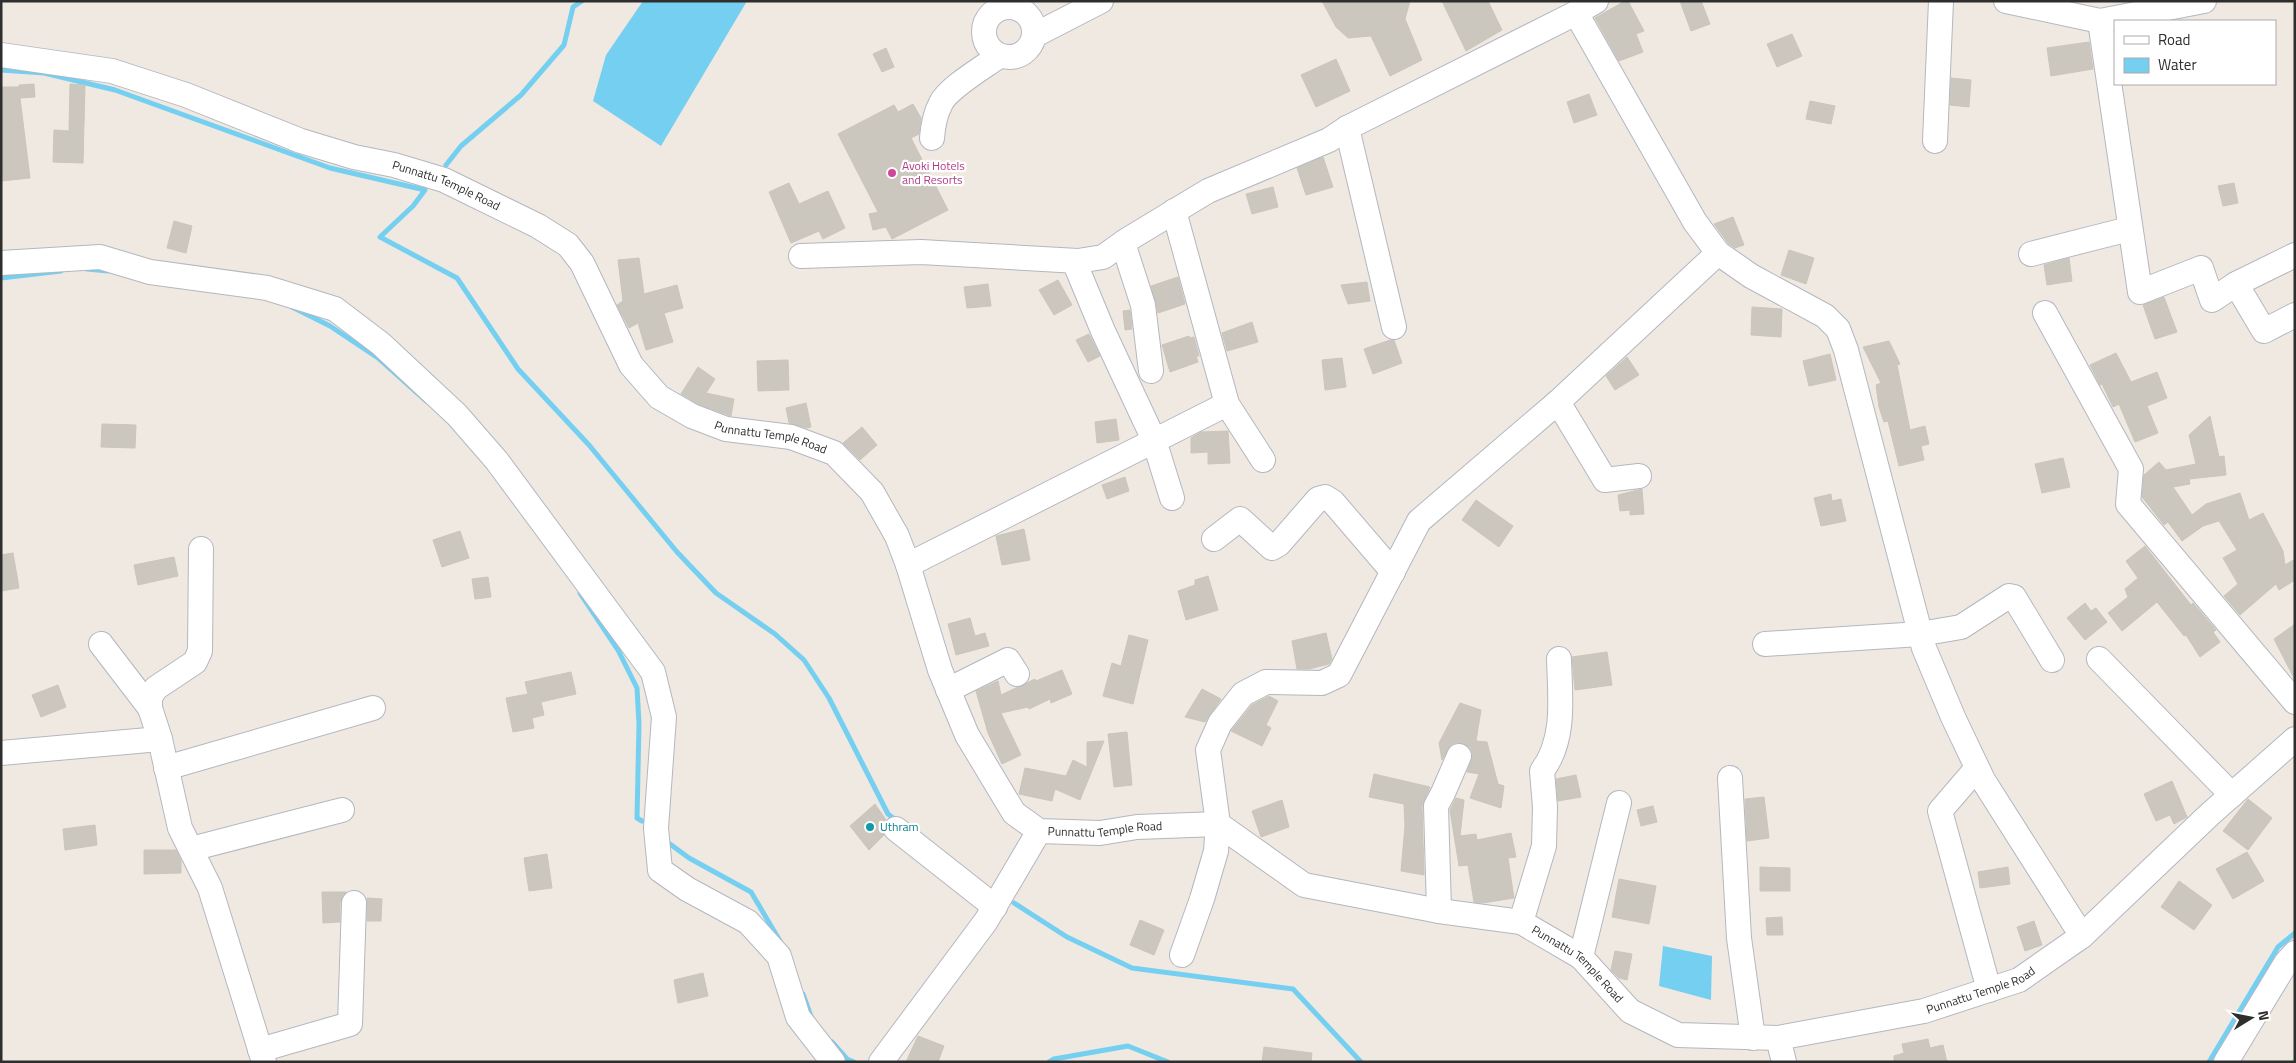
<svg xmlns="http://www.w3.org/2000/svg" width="2296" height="1063" font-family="'Titillium Web',sans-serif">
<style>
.water{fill:#75cff0}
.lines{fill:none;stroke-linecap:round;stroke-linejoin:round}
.stream{stroke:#75cff0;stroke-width:5}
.building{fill:#cbc7bf;stroke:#cbc5ba}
.minor-casing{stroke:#b4b7c1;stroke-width:26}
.minor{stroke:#fff;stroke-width:24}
.hotel-dot{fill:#d1479c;stroke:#fff;stroke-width:2}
.culture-dot{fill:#0f9aa8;stroke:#fff;stroke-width:2}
.labels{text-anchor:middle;stroke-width:4.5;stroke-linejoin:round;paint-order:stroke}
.hotel-label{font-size:12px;fill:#b23c85;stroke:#fff;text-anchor:start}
.street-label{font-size:12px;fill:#2e2e2e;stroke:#fff}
.culture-label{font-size:12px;fill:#0d838f;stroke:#fff;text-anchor:start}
</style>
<rect width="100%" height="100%" fill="#efe9e1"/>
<g class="water">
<polygon points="643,1 747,1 661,146 593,101 606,55"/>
<polygon points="1663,946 1712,956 1711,1000 1659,986"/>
</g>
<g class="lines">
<g class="stream">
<polyline points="1,70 44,73 115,90 330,168 425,190 413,206 380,237 457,278 518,369 589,445 677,552 716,593 775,634 804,660 829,698 888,814 897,821"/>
<polyline points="446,165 461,146 521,95 564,45 573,7 582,1"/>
<polyline points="87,269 108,271"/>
<polyline points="1,278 61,271"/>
<polyline points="292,307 330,326 378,358 426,401"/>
<polyline points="580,593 618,650 637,688 639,724 637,818 642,821"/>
<polyline points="670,844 689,858 751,892 780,941"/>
<polyline points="1014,903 1067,937 1132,968 1293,989 1361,1062"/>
<polyline points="803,994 812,1019"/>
<polyline points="832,1042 847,1059 854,1062"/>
<polyline points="1049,1062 1054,1059 1128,1046 1168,1062"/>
<polyline points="2209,1062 2278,947 2295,933"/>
</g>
</g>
<g class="building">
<polygon points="1322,1 1410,1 1405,19 1422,60 1390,76 1371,36 1348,38 1336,27"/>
<polygon points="1442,1 1488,1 1502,30 1466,51"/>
<polygon points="1625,1 1628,1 1644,31 1636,34 1643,52 1619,61 1595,18"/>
<polygon points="1680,1 1701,1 1710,24 1691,31"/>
<polygon points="1792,34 1802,56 1777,67 1767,44"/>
<polygon points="2089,42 2093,69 2051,76 2047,48"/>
<polygon points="886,48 894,67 882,72 873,54"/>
<polygon points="1336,59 1350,91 1316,107 1301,75"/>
<polygon points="1951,78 1971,80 1969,107 1950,105"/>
<polygon points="34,84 35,97 20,98 30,178 1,181 1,87 19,87 20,93 19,85"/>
<polygon points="70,84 85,85 83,163 53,162 54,130 69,131"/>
<polygon points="1589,94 1597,115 1574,123 1567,102"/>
<polygon points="1810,101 1835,106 1831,124 1806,119"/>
<polygon points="913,104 921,118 919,134 911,138 948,210 892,239 886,227 873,230 869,214 878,212 838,134 894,105 898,112"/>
<polygon points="1323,157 1333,187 1306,195 1297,168"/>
<polygon points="789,183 799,204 828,191 845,228 823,239 819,231 791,243 769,192"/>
<polygon points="2234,183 2238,203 2223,206 2218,186"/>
<polygon points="1273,187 1278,207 1252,214 1246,194"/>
<polygon points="1733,217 1744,245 1735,248 1728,243 1714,224"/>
<polygon points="174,221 192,226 186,253 167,248"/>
<polygon points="1789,250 1814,258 1806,284 1781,275"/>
<polygon points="639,258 644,294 677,285 683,308 664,313 673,342 646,350 638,323 629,328 617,305 623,301 618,260"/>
<polygon points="2069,258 2072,281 2047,285 2044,265"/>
<polygon points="1178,277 1185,304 1158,313 1151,286"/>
<polygon points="1058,280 1072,305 1054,315 1039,290"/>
<polygon points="1367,282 1370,301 1348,304 1341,285"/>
<polygon points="988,284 991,306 967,308 964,287"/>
<polygon points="2164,297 2177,332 2155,339 2143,305"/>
<polygon points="1752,307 1782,309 1781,337 1751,335"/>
<polygon points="1130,310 1132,329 1125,330 1123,311"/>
<polygon points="1252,322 1258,342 1227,351 1222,333"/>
<polygon points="1089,334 1100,356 1088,362 1076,340"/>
<polygon points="1189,336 1190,338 1194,337 1199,356 1196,356 1198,362 1170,372 1162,345"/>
<polygon points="1390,340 1394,340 1402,363 1373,374 1364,349"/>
<polygon points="1889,341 1900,364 1897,365 1910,430 1925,426 1929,444 1921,446 1924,460 1899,466 1888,421 1884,422 1879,407 1876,385 1881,383 1863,347"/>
<polygon points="2116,353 2131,382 2157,372 2167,398 2147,406 2158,433 2135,442 2119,404 2113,407 2102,384 2100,385 2090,365"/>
<polygon points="1830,354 1836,380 1809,386 1803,361"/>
<polygon points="1627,357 1639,375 1615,390 1606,376"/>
<polygon points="1342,358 1346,387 1325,390 1322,360"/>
<polygon points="788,360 789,390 758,391 757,361"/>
<polygon points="698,367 715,379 706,393 734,399 731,416 698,404 681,394"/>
<polygon points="806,403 811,427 807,428 789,423 786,408"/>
<polygon points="2210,416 2219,457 2224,456 2226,475 2189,479 2190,484 2173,487 2192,515 2206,504 2240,493 2249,520 2263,513 2283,551 2285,565 2295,559 2295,580 2279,590 2276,584 2240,615 2224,596 2238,584 2223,558 2237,550 2219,521 2203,526 2182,541 2168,522 2164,525 2142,497 2144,475 2159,462 2166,470 2196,464 2189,435"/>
<polygon points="1116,419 1119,440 1097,443 1095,422"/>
<polygon points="102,424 136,425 135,448 101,447"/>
<polygon points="862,427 877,445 860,460 843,443"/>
<polygon points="1228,431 1230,463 1208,464 1208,452 1191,453 1191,438 1201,432"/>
<polygon points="2063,458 2070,487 2042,493 2035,464"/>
<polygon points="1125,477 1129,491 1107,499 1102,485"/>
<polygon points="1642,489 1644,514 1630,515 1630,510 1620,511 1618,495"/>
<polygon points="1831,494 1832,501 1841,499 1846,521 1821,526 1814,498"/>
<polygon points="1476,500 1513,526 1499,547 1462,520"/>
<polygon points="1024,529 1030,560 1002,565 996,536"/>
<polygon points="460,531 469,558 442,567 433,540"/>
<polygon points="2145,546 2191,605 2193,603 2216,630 2213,632 2220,642 2200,657 2186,635 2184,636 2157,602 2122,631 2108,613 2128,597 2125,589 2138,578 2126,561"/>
<polygon points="13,553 19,588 1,591 1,555"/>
<polygon points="174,557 178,576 138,585 134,565"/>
<polygon points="1208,576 1218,610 1186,620 1178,591 1195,585 1195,580"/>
<polygon points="488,577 491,597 475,599 472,579"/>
<polygon points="2085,603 2091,611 2096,608 2107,622 2085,640 2067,618"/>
<polygon points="970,618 975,636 985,633 989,646 956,655 948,624"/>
<polygon points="2295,624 2295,680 2274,639"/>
<polygon points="1326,633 1332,659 1329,664 1309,669 1297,669 1292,641"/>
<polygon points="1129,635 1148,640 1133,704 1103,696 1112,663 1121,666"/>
<polygon points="1607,652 1612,685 1575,690 1572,657"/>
<polygon points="1062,670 1072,694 1051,703 1050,699 1029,709 1028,707 1001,713 1021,755 1002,764 988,733 976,691 998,681 1001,695 1035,679 1036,681"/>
<polygon points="571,672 576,694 541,702 544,715 532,718 534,728 513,732 506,698 528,694 525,682"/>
<polygon points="58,685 66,707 41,717 32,695"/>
<polygon points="1202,689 1221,699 1205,722 1185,717"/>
<polygon points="1269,696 1278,701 1266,725 1271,728 1262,746 1231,731 1252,705"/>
<polygon points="1460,703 1481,710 1476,741 1487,742 1498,784 1504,786 1501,808 1470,798 1479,774 1467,772 1473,755 1470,747 1458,742 1451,745 1442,760 1439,743"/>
<polygon points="1127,732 1132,785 1114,787 1108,734"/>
<polygon points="1104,741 1080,800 1055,789 1052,801 1019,794 1025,768 1066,776 1073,760 1087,767 1087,742"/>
<polygon points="1374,774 1430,787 1422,806 1424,875 1401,871 1405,826 1404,804 1369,797"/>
<polygon points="1576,775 1581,797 1558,801 1556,779"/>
<polygon points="2172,781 2187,817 2174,824 2170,815 2156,821 2144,794"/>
<polygon points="1764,797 1769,838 1747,841 1745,799"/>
<polygon points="1456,798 1464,800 1460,836 1476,834 1477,840 1511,833 1516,857 1508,858 1514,898 1483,903 1474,902 1468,865 1459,866 1450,810"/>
<polygon points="2248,799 2272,818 2248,850 2223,831"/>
<polygon points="1282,800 1289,827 1261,837 1252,811"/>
<polygon points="875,804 886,820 883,827 884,835 869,850 850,826"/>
<polygon points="1653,806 1657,822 1641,826 1637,810"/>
<polygon points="95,825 97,845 65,850 63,829"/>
<polygon points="144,850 176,850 181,861 181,873 144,874"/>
<polygon points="2247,852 2264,881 2233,899 2216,869"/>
<polygon points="547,854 552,888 529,891 524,858"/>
<polygon points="1760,867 1790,868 1790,891 1760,891"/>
<polygon points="2008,867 2010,884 1980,888 1978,872"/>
<polygon points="1619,879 1656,886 1649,924 1612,917"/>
<polygon points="2179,881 2212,905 2194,930 2161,907"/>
<polygon points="322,892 346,892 340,902 340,922 323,923"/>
<polygon points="367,898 382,899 381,921 367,921"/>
<polygon points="1782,917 1783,935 1767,935 1766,918"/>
<polygon points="1140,920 1164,930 1154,955 1130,945"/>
<polygon points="2034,921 2042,945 2025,951 2017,927"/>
<polygon points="1615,951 1632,954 1627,980 1619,978 1611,970"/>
<polygon points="703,973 708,996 678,1003 674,980"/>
<polygon points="918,1036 944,1046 938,1062 906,1062"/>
<polygon points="1928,1039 1930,1048 1943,1045 1947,1062 1894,1062 1894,1056 1904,1053 1902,1044"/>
<polygon points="1264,1047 1312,1053 1311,1062 1262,1062"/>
</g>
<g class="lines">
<defs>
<g id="minor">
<polyline points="2006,1 2100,21 2204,1"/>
<circle cx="1009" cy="32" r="25"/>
<polyline points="1576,13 1695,222 1718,253 1751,276 1825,316 1838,329 1846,350 1924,648 1953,717 1983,780 2082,936"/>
<polyline points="2100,21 2140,292 2201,268 2212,300 2236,284 2295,255"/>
<polyline points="1035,35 1101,1"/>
<path id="s1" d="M1 55 112 71 186 95 301 141 354 157 394 165 444 180 538 226 568 245 582 263 631 365 659 397 692 416 726 429 791 437 834 453 872 492 897 536 908 565 940 670 967 735 1014 813 1039 831 1100 833 1137 827 1218 824 1304 885 1439 911 1521 922 1581 957 1630 1011 1678 1035 1778 1038 1924 1011 2019 980 2082 936 2209 815 2295 739"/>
<polyline points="1347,128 1394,327"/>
<path d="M932 138C933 125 935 114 941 103 948 88 984 67 999 56"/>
<polyline points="1935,141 1941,1"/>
<polyline points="1174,211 1227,404 1263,460"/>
<polyline points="1123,243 1143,305 1151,371"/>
<polyline points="2031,254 2129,229"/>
<polyline points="801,256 921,252 1078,261 1103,257 1127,240 1208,191 1329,140 1347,128 1576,13 1596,1"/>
<polyline points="1074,261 1103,331 1154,440 1172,498"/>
<polyline points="1,263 100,257 150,272 267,288 335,309 381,344 457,415 497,461 653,672 664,717 656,828 660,870 687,889 748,922 779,956 798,1017 833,1062"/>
<polyline points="2236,284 2264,331 2295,315"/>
<polyline points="2045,313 2131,469 2128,504 2295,702"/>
<polyline points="1558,402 1605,480 1639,476"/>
<polyline points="1214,539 1240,519 1272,548 1279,544 1318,499 1325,497 1333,502 1393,572"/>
<polyline points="201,549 200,651 195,662 156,688 150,697 150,708 160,739 180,828 210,888 264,1062"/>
<polyline points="908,565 1227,404"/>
<polyline points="101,644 150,708"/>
<polyline points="1765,644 1920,634 1961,627 2009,596 2014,597 2052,660"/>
<polyline points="2099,659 2232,795"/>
<polyline points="948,690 1008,660 1017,674"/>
<polyline points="1,753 160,739"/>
<polyline points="166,768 373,708"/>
<polyline points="1977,768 1940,811 1989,990"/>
<polyline points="1730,778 1739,938 1753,1038"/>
<polyline points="896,829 995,907"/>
<polyline points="191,849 342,810"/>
<polyline points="1439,911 1436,806 1443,793 1459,756"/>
<path d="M1521 922 1544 846 1545 807 1542 771C1566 739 1560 697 1559 659"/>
<polyline points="1182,955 1202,899 1216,851 1218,824 1208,750 1220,723 1243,694 1266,682 1322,683 1339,675 1419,521 1558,402 1718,253"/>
<polyline points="1581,957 1619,803"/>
<polyline points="1778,1038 1784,1062"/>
<polyline points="260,1050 350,1024 354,903"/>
<polyline points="881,1062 986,921 1039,831"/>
<polyline points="2226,1062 2286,963 2295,953"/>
</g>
</defs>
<use href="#minor" class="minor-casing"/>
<use href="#minor" class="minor"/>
</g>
<circle class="hotel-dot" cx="892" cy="173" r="5"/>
<circle class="culture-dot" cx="870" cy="827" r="5"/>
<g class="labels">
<g class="hotel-label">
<text x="902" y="170">Avoki Hotels<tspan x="902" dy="14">and Resorts</tspan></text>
</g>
<g class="street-label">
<text dy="4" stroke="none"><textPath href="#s1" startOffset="466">Punnattu Temple Road</textPath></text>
<text dy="4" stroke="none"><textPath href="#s1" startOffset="901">Punnattu Temple Road</textPath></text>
<text dy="4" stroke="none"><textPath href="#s1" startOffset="1471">Punnattu Temple Road</textPath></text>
<text dy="4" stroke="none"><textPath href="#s1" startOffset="1981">Punnattu Temple Road</textPath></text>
<text dy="4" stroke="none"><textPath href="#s1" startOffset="2415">Punnattu Temple Road</textPath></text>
</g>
<g class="culture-label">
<text x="880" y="831">Uthram</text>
</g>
</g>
<rect width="2296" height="1063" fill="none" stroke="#2e2e2e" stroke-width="5"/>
<rect x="2114" y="20" width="162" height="65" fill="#ffffff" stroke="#ababab"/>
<rect x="2124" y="36" width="25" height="8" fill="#ffffff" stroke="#ababab"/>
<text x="2158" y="45" font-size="15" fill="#2e2e2e">Road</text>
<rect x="2124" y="58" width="25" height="15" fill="#75cff0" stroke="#ababab"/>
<text x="2158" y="70" font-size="15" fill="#2e2e2e">Water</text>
<g transform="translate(2251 1018) rotate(80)" stroke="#ffffff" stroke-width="4" paint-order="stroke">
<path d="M0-4L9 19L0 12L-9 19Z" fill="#2e2e2e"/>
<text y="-8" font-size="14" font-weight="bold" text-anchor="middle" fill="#2e2e2e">N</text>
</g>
</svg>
